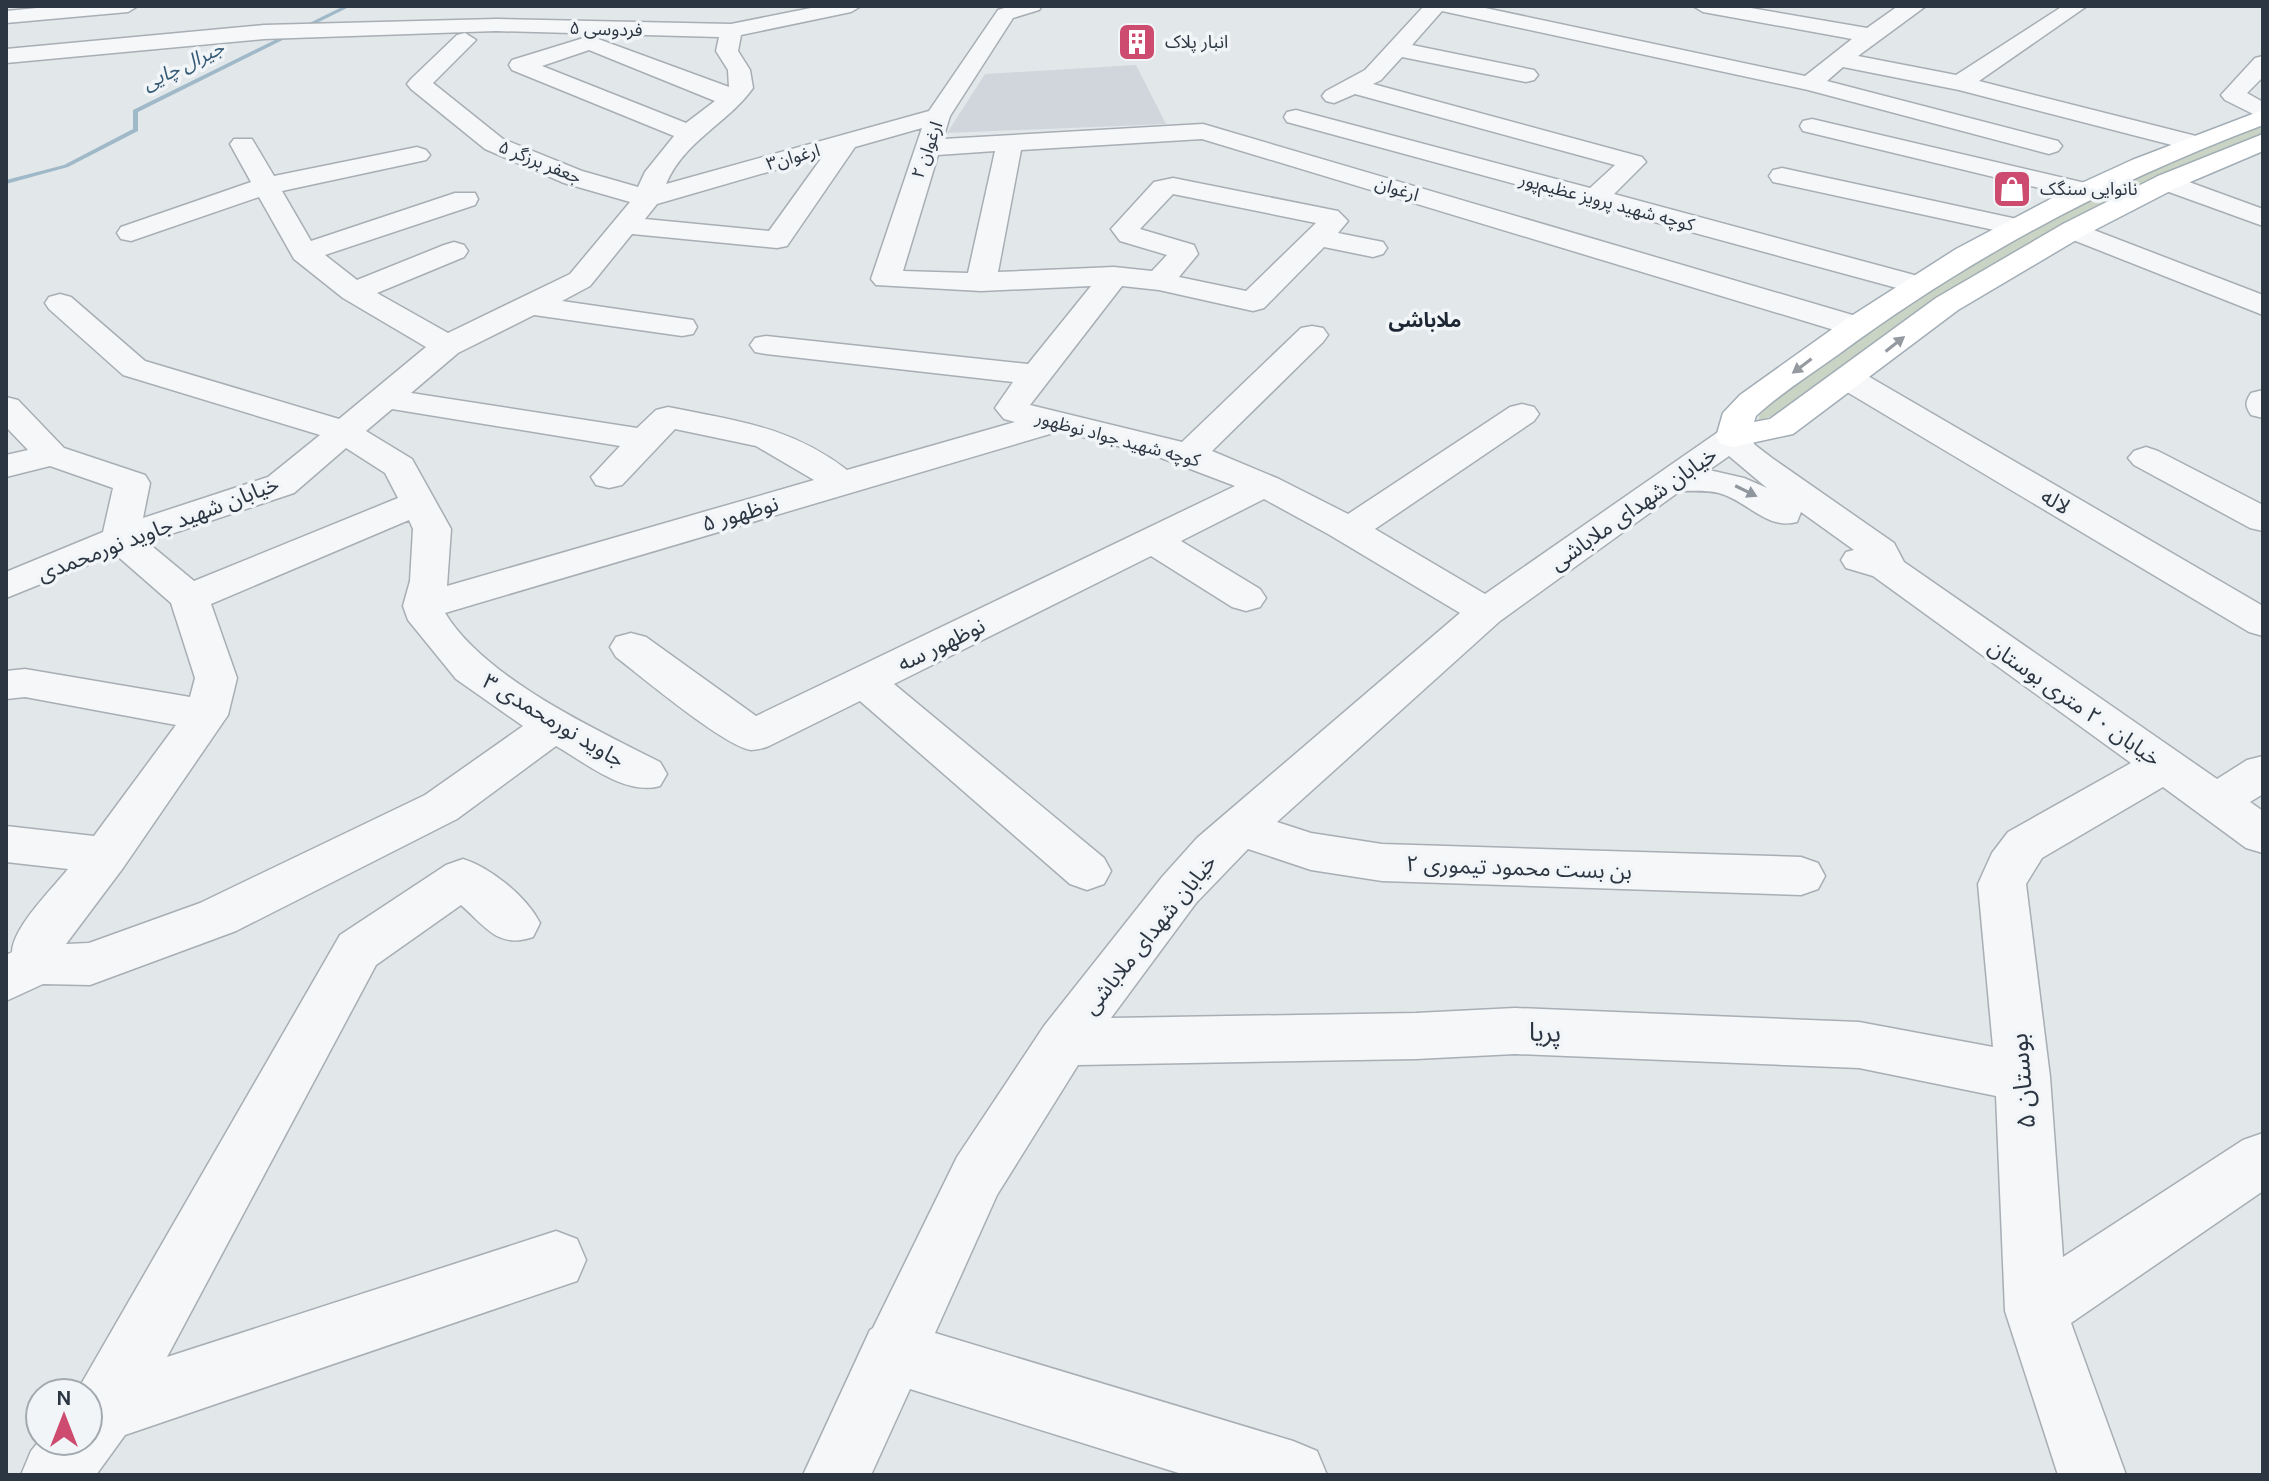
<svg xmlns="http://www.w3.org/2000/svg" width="2269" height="1481" font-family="Karla,'Noto Sans Arabic',sans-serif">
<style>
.built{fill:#d1d6dc}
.green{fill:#cad4c4}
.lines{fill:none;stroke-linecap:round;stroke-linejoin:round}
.stream{fill:#9fb9c9;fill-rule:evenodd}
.minor-casing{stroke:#a7aeb4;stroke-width:3}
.major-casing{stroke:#a2adb6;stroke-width:3}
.minor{fill:#f5f7f9;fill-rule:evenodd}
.major{fill:#fff;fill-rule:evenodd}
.oneway{fill:#959aa0}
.oneway2{fill:#90969e}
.labels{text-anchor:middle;stroke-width:7;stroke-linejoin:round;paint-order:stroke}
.far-street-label{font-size:18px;fill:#2b3642;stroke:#f2f5f8}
.far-poi-label{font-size:18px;fill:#2b3642;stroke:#f2f5f8;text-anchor:start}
.far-water-label{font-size:20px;font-style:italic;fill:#355a75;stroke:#f2f5f8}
.far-neighbourhood-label{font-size:20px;font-weight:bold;fill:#1d2733;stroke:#f2f5f8}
.street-label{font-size:22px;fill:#2b3642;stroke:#f2f5f8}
.near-street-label{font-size:26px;fill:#2b3642;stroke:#f2f5f8}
</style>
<rect width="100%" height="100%" fill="#e2e7ea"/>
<polygon class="built" points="1136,65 1166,124 947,133 985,74"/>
<path class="green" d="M2263 122V135L2158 178 1790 411 1759 420 1760 406C1851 341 1944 278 2041 222 2111 181 2188 152 2263 122Z"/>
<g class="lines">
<polygon class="stream" points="344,6 351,6 138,112 138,131 68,167 6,184 6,180 64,165 133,129 133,110"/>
<defs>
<g id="minor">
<polygon points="58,6 138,6 128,12 6,23 6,11"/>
<path d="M821 6H861L851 12 741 35 738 51 750 70 753 88C727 124 684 141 666 184L929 111 998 10 1010 6H1042L1039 10 1013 18 950 116 943 139 1203 124 1866 319 1870 326 1866 333 1855 335 1844 333 1202 139 1021 150 998 272 1114 267 1152 271 1167 255 1120 241 1111 229 1154 182 1173 178 1338 211 1348 221 1338 233 1383 242 1387 248 1383 254 1373 257 1324 247 1264 308 1253 311 1159 290 1122 286 1030 405 1182 442 1301 328 1312 326 1323 328 1328 335 1323 342 1212 451 1279 479 1348 514 1510 407 1522 404 1534 407 1539 414 1534 421 1375 529 1485 594 1721 430 1733 427 1745 430 1755 445 1772 458 1894 543 1904 562 2217 779 2247 760 2263 756V794L2250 802 2263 811V853L2246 848 2163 787 2042 858 2026 884 2050 1077 2063 1257 2243 1140 2263 1133V1191L2071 1323 2126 1475H2058L2005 1311 1996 1096 1859 1068 1515 1054 1416 1059 1078 1065 997 1195 935 1333 1293 1441 1317 1451 1327 1475H1185L910 1389 871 1475H803L870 1330 873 1328 957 1157 1044 1026 1162 877 1197 838 1460 613 1328 534 1264 499 1181 541 1260 589 1266 598 1260 607 1246 611 1232 607 1151 556 894 684 1104 858 1111 871 1104 884 1087 890 1070 884 860 701 769 746C764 748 757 750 751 750 724 746 642 677 616 657L610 647 616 637 631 633 646 637 756 716 1235 486 1156 456 1060 431 445 613C485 678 593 728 660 762L667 774 660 786C625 796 586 763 556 746L457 819 236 931 90 985 43 984 6 1001V955L12 952C13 927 52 889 68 869L6 862V826L94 836 176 725 25 697 6 699V671L25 669 190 697 195 678 171 603 115 554 6 598V572L103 532 113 488 50 466 6 477V455L28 450 6 427V397L18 400 64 448 145 475 150 483 143 518 268 477 320 435 123 375 49 309 45 303 49 297 60 294 71 297 145 361 339 419 426 347 343 298 294 259 259 197 131 241 121 239 117 233 121 227 251 182 230 144 234 139H252L274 176 417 147 426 150 430 155 426 160 282 191 311 241 455 193H475L478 199 475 205 325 255 357 280 444 245 454 242 464 245 468 251 464 257 377 293 448 333 570 274 630 202 564 183 485 149 411 89 407 84 411 79 457 35 465 33 476 40 433 83 503 139 582 171 638 187 645 172 674 136 512 70 509 65 512 60 590 36 729 87 728 70 716 51 719 37 496 31 264 39 6 63V49L264 25 496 19 731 24ZM589 50 715 101 686 123 542 66ZM922 128 871 279 876 285 981 291 1091 286 1028 364 766 336 755 338 750 345 755 352 766 354 1013 382 995 408 1004 419 1015 422 847 470C790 426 736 421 668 407L656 410 637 428 411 393 458 353 534 315 682 336 693 334 697 327 693 320 562 301 590 286 632 234 777 248 787 246 855 147ZM995 151 968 273 903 271 938 155ZM823 156 769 231 645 219 657 204ZM1173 194 1316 223 1246 291 1179 277 1198 254 1194 245 1140 229ZM392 409 620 446 591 477 596 485 609 488 622 485 675 429 756 446 814 480 447 586 451 529 412 459 366 431ZM346 448 385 473 398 498 194 581 147 542 294 493ZM1729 456 1767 488 1744 478 1709 470ZM1680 491C1693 491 1707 490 1719 493 1748 501 1766 530 1797 522L1801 512 1854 550 1846 552 1841 560 1846 568 1873 576 2131 763 2008 832 1992 853 1978 884 1993 1047 1859 1022 1515 1008 1416 1013 1111 1018 1196 903 1248 849 1311 870 1382 881 1801 895 1818 889 1825 876 1818 863 1801 857 1382 844 1311 833 1277 822 1500 621ZM409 520 413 529 410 581 403 606 408 620 456 679 523 726 425 795 200 903 89 943 66 944 123 868 228 715 237 678 211 604Z"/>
<polygon points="1424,6 1476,6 1805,76 1852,39 1703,12 1693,6 1739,6 1867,28 1898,6 1926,6 1858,56 1956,75 2063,6 2087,6 1979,81 2200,137 2204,142 2200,147 2191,150 1959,90 1843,67 1827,81 2058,141 2062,146 2058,151 2049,154 1808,90 1442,11 1412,45 1534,70 1538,75 1534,80 1526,82 1402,57 1381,80 1373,84 1642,157 1646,162 1614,194 1929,279 1934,285 1929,291 1919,294 1287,122 1284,117 1287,112 1296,110 1590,188 1615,165 1355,94 1334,103 1326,101 1322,96 1326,91 1365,70"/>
<polygon points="2263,56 2263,77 2247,93 2263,102 2263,119 2225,100 2221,95 2255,58"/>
<polygon points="1812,119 2094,185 2098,191 2094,197 2085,199 1803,131 1800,126 1803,121"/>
<polygon points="1782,168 2017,219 2027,221 2031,227 2027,233 2017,235 1773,182 1769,176 1773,170"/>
<polygon points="2167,174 2263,209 2263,226 2158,188 2154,182 2158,176"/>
<polygon points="2073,222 2263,295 2263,315 2063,236 2059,230 2063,224"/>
<polygon points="1849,369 1861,372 2263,606 2263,636 2249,632 1837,386 1833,379 1837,372"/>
<path d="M2263 390V418L2251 415C2245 406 2245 402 2251 393Z"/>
<polygon points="2146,447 2158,451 2263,505 2263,531 2250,528 2134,465 2128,458 2134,451"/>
<path d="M463 859C491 868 526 896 540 923L533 937C498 949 486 927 461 905L376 965 167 1357 556 1231 577 1239 586 1260 577 1281 125 1435 96 1475H21L31 1451 40 1440 88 1441V1393H76L340 935 446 865Z"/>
</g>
<path id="major" d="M2263 110V125C2111 182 1969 258 1839 354 1811 374 1781 393 1756 416L1754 422 1770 419 1936 298 2063 224 2158 176 2263 134V151L2176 188 2083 236 1958 310 1793 434 1733 447 1721 444 1716 437 1723 413 1740 395 1845 320 1956 249 2073 187 2132 160Z"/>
</defs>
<use href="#minor" class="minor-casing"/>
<use href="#major" class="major-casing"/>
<use href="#minor" class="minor"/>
<use href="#major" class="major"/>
</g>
<defs><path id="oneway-solid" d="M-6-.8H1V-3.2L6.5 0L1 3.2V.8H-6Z" transform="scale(2)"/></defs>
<g class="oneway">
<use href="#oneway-solid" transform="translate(1895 344) rotate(-38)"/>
<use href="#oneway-solid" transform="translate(1802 366) rotate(143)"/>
</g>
<use class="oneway2" href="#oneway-solid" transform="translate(1746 491) rotate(26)"/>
<defs>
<symbol id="building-square" viewBox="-11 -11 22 22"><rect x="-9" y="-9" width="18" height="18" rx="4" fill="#cc4b6f" stroke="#f2f5f8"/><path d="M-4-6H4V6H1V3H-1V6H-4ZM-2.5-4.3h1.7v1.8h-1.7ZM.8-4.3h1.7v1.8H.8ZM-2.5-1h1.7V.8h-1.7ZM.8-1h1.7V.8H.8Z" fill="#fff"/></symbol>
<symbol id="shop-square" viewBox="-11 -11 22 22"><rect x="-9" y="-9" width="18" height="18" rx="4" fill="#cc4b6f" stroke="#f2f5f8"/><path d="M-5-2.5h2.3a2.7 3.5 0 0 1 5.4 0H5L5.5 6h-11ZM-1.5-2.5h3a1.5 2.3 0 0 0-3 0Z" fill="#fff"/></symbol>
</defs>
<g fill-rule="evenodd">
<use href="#building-square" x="1115" y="20" width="44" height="44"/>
<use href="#shop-square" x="1990" y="167" width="44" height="44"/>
</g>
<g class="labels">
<g class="far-street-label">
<text transform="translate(606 29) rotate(2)" y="6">فردوسی ۵</text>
<text transform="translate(927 150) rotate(-70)" y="6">ارغوان ۲</text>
<text transform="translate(793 157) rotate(-16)" y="6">ارغوان۳</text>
<text transform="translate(540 162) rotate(22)" y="6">جعفر برزگر ۵</text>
<text transform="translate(1397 189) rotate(17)" y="6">ارغوان</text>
<text transform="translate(1607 202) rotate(15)" y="6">کوچه شهید پرویز عظیم‌پور</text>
<text transform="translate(1118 439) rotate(15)" y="6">کوچه شهید جواد نوظهور</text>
</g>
<g class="far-poi-label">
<text x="1165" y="48">انبار پلاک</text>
<text x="2040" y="195">نانوایی سنگک</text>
</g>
<g class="far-water-label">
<text transform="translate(183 65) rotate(-26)" y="7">جیرال چایی</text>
</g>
<g class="far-neighbourhood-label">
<text x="1425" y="327">ملاباشی</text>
</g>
<g class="street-label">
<text transform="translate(2056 501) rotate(30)" y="8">لاله</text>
<text transform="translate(1633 508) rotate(-35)" y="8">خیابان شهدای ملاباشی</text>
<text transform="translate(740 513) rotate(-16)" y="8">نوظهور ۵</text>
<text transform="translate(158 528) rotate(-21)" y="8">خیابان شهید جاوید نورمحمدی</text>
<text transform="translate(941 644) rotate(-26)" y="8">نوظهور سه</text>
<text transform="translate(2075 702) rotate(35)" y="8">خیابان ۲۰ متری بوستان</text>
<text transform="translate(554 720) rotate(31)" y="8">جاوید نورمحمدی ۳</text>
<text transform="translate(1519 867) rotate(2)" y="8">بن بست محمود تیموری ۲</text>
<text transform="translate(1149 934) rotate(-51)" y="8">خیابان شهدای ملاباشی</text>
</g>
<g class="near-street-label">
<text transform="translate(1545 1032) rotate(2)" y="9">پریا</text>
<text transform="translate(2022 1081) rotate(-95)" y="9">بوستان ۵</text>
</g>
</g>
<rect width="2269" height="1481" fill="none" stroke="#2b3642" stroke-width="16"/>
<g transform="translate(64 1417)"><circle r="38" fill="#f2f5f8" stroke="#a2a9af" stroke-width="2"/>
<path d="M0-6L14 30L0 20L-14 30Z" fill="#cc4b6f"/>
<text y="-12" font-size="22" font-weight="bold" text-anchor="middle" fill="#2b3642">N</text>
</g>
</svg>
